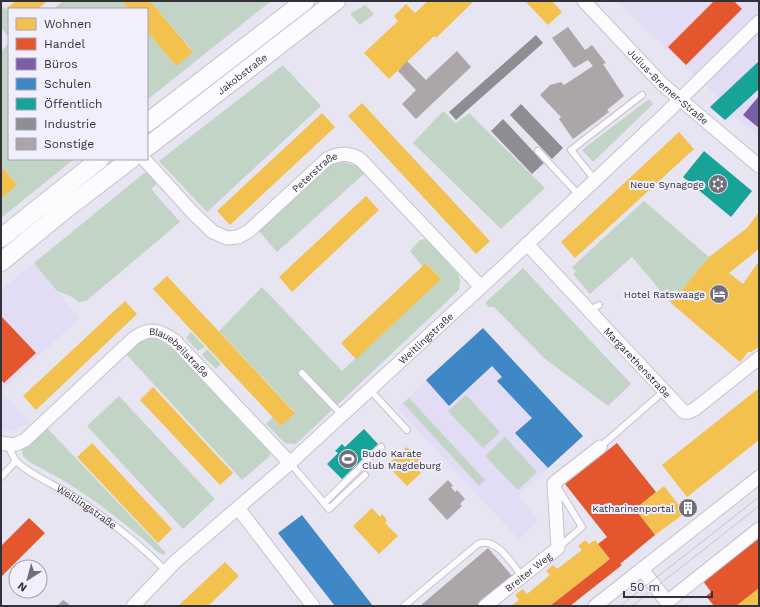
<svg xmlns="http://www.w3.org/2000/svg" width="760" height="607" font-family="'Work Sans',sans-serif">
<style>
.built{fill:#e2ddf5}
.green{fill:#c1d4c5}
.homes{fill:#f2c14e}
.shops{fill:#e4572e}
.offices{fill:#7b5ea7}
.schools{fill:#3f88c5}
.public{fill:#17a398}
.industry{fill:#8d8d92}
.building{fill:#aca6a9}
.lines{fill:none;stroke-linecap:round;stroke-linejoin:round}
.lane-casing{stroke:#c5c3cd;stroke-width:8}
.street-casing{stroke:#c5c3cd;stroke-width:15}
.secondary-casing{stroke:#c5c3cd;stroke-width:20}
.lane{stroke:#fcfbfd;stroke-width:6}
.street{stroke:#fcfbfd;stroke-width:13}
.secondary{stroke:#fcfbfd;stroke-width:18}
.tram{stroke:#c4c4c7;stroke-width:1}
.labels{text-anchor:middle;stroke-width:4;stroke-linejoin:round;paint-order:stroke}
.street-label{font-size:10px;fill:#323039;stroke:#f1eefd}
.poi-label{font-size:10px;fill:#323039;stroke:#f1eefd;text-anchor:end}
</style>
<rect width="100%" height="100%" fill="#e8e5f2"/>
<g class="built">
<polygon points="616,1 759,1 759,136 734,116 726,121 709,107 718,97"/>
<polygon points="34,263 80,318 1,391 1,289"/>
<polygon points="483,328 583,436 518,496 539,520 518,539 397,408"/>
<polygon points="1,391 31,423 15,429 3,431 1,430"/>
</g>
<g class="green">
<polygon points="63,1 122,1 128,9 53,9"/>
<polygon points="150,1 271,1 147,100 147,31 176,66 193,51"/>
<polygon points="365,5 374,14 360,25 350,14"/>
<polygon points="4,7 9,12 9,37 1,28 1,10"/>
<polygon points="9,44 9,159 74,159 1,218 1,199 17,185 1,166 1,51"/>
<polygon points="283,65 321,106 207,212 159,161"/>
<polygon points="649,99 653,104 593,162 582,150"/>
<polygon points="443,111 456,123 469,113 545,188 501,229 413,143"/>
<polygon points="343,162 355,165 366,172 277,252 258,230 328,167 332,164"/>
<polygon points="148,170 159,182 151,189 180,222 86,301 79,302 72,297 57,291 34,263"/>
<polygon points="644,201 709,257 671,303 632,257 590,294 573,274 576,271 572,267"/>
<polygon points="425,239 429,242 458,274 460,280 459,290 296,444 285,443 266,424 273,417 281,426 295,412 219,331 262,287 342,371 441,279 427,263 423,267 410,251 420,240"/>
<polygon points="523,268 631,384 608,406 544,358 494,307 489,307 485,303"/>
<polygon points="191,332 205,347 198,351 186,338"/>
<polygon points="147,338 157,339 173,349 270,453 269,457 242,480 125,353 136,343"/>
<polygon points="207,349 221,364 216,369 202,355"/>
<polygon points="466,395 500,432 483,448 448,411"/>
<polygon points="119,396 215,499 183,529 87,426"/>
<polygon points="409,398 485,480 479,486 403,403"/>
<polygon points="47,428 166,553 163,555 158,552 146,541 99,504 66,482 28,461 23,456 21,446 30,443"/>
<polygon points="505,437 537,472 518,490 485,456"/>
</g>
<g class="homes">
<polygon points="16,1 47,1 38,9 8,9 7,8"/>
<polygon points="122,1 150,1 193,52 176,66 147,31 147,9 128,9"/>
<polygon points="428,1 474,1 436,38 434,36 389,79 364,53 398,21 394,16 406,4 415,13"/>
<polygon points="525,1 552,1 562,12 548,25"/>
<polygon points="362,103 490,241 476,254 348,116"/>
<polygon points="322,113 335,127 230,225 217,211"/>
<polygon points="679,132 694,149 575,258 561,242"/>
<polygon points="1,166 17,185 1,199"/>
<polygon points="366,196 379,210 292,292 279,277"/>
<polygon points="759,212 759,249 729,273 743,284 759,261 759,347 751,352 748,352 740,362 671,303 709,257 747,228"/>
<polygon points="426,263 441,279 356,359 341,343"/>
<polygon points="167,276 295,413 281,426 153,289"/>
<polygon points="125,301 137,314 36,410 23,396"/>
<polygon points="153,387 233,473 220,485 140,400"/>
<polygon points="759,388 759,440 687,497 662,465"/>
<polygon points="92,443 172,529 158,543 77,457"/>
<polygon points="407,447 412,452 410,454 415,459 416,457 424,466 419,471 421,473 407,486 387,465"/>
<polygon points="664,486 685,513 655,535 635,509"/>
<polygon points="372,508 380,517 382,514 387,520 385,523 398,536 379,554 353,526"/>
<polygon points="585,540 589,544 595,540 610,559 550,606 511,606 519,600 515,595 523,589 527,594 550,575 546,571 553,565 557,569 582,550 578,546"/>
<polygon points="225,562 239,576 208,606 178,606"/>
<polygon points="759,588 759,606 736,606"/>
</g>
<g class="shops">
<polygon points="714,1 734,1 742,9 686,65 668,47"/>
<polygon points="1,316 36,353 4,383 1,380"/>
<polygon points="617,443 656,492 635,509 655,535 620,564 622,565 570,606 550,606 610,559 598,544 607,537 565,484"/>
<polygon points="29,518 45,533 2,576 1,575 1,546"/>
<polygon points="759,537 759,588 736,606 714,606 706,596 711,592 703,581"/>
</g>
<polygon class="offices" points="759,96 759,128 743,115"/>
<g class="schools">
<polygon points="483,328 583,436 548,468 515,433 532,418 497,381 502,377 492,366 449,406 426,380"/>
<polygon points="302,515 373,606 335,606 317,583 278,533"/>
</g>
<g class="public">
<polygon points="759,61 759,89 725,120 710,107"/>
<polygon points="704,151 752,191 731,217 683,177"/>
<polygon points="364,429 378,444 342,479 327,464 338,453 335,451 342,444 345,447"/>
</g>
<g class="industry">
<polygon points="536,35 543,43 456,120 449,112"/>
<polygon points="521,104 563,148 552,159 510,115"/>
<polygon points="503,119 544,163 532,174 491,131"/>
</g>
<g class="building">
<polygon points="568,27 585,50 592,45 606,63 603,64 624,96 607,110 609,112 573,139 559,119 561,117 540,95 550,85 561,82 564,85 593,66 588,60 574,68 552,38"/>
<polygon points="457,51 471,67 416,119 402,104 416,90 398,71 407,61 426,80"/>
<polygon points="448,480 453,486 451,487 455,492 457,490 465,499 460,504 462,506 447,520 428,499"/>
<polygon points="488,548 513,577 478,606 420,606"/>
<polygon points="63,600 69,604 67,606 57,606"/>
</g>
<g class="lines">
<defs>
<g id="lane">
<polyline points="538,151 579,195"/>
<polyline points="595,180 571,150 642,95"/>
<polyline points="589,311 599,305"/>
<polyline points="302,373 342,415"/>
<polyline points="370,390 407,430"/>
<path id="s1" d="M8 445C11 452 13 458 18 463 31 475 55 485 71 495 105 517 137 541 166 571"/>
<polyline points="600,447 664,391"/>
<polyline points="290,463 324,503 381,447"/>
<polyline points="1,477 16,461"/>
<polyline points="558,488 582,527 559,547"/>
<polyline points="324,503 329,509 365,475"/>
<path d="M404 606 478 544C496 536 512 564 522 576"/>
</g>
<g id="street">
<path id="s2" d="M584 1 662 84 759 166"/>
<path id="s3" d="M144 159 194 214 213 232 227 238 238 237 249 231 327 159C339 153 350 152 361 160L481 287"/>
<path id="s4" d="M527 244 684 412H689L695 409 759 358"/>
<path id="s5" d="M1 443 14 445 25 440 134 338C150 327 160 330 175 341L290 463"/>
<polyline points="238,508 313,606"/>
<polyline points="642,569 667,602 759,529"/>
<path id="s6" d="M133 606 175 562 290 463 505 265 661 118 759 22"/>
<path id="s7" d="M485 606 558 548 554 483 600 447"/>
<polyline points="595,606 759,477"/>
</g>
<g id="secondary">
<polyline points="147,123 305,1"/>
<path id="s8" d="M147 147 336 1"/>
<polyline points="1,238 100,159"/>
<polyline points="1,262 67,208 131,159"/>
</g>
</defs>
<use href="#lane" class="lane-casing"/>
<use href="#street" class="street-casing"/>
<use href="#secondary" class="secondary-casing"/>
<use href="#lane" class="lane"/>
<use href="#street" class="street"/>
<use href="#secondary" class="secondary"/>
<g class="tram">
<polyline points="620,606 759,497"/>
<polyline points="632,606 759,506"/>
</g>
</g>
<defs>
<symbol id="synagogue-disc" viewBox="-11 -11 22 22"><circle r="9.5" fill="#726f7a" stroke="#f1eefd"/><path d="M0-6.5L5.6 3.2H-5.6ZM0 6.5L5.6-3.2H-5.6Z" fill="#fff"/></symbol>
<symbol id="hotel-disc" viewBox="-11 -11 22 22"><circle r="9.5" fill="#726f7a" stroke="#f1eefd"/><path d="M-6-4.5h1.5V1H6V5H4.5V3h-9V5H-6ZM-4 0a1.8 1.8 0 1 1 3.6 0ZM.5 0V-2.5h3Q6-2.5 6 0Z" fill="#fff"/></symbol>
<symbol id="stadium-disc" viewBox="-11 -11 22 22"><circle r="9.5" fill="#726f7a" stroke="#f1eefd"/><path d="M0-5a6.5 5 0 1 0 0 10a6.5 5 0 1 0 0-10ZM-3.5-1.8h7v3.6h-7Z" fill="#fff"/></symbol>
<symbol id="building-disc" viewBox="-11 -11 22 22"><circle r="9.5" fill="#726f7a" stroke="#f1eefd"/><path d="M-4-6H4V6H1V3H-1V6H-4ZM-2.5-4.3h1.7v1.8h-1.7ZM.8-4.3h1.7v1.8H.8ZM-2.5-1h1.7V.8h-1.7ZM.8-1h1.7V.8H.8Z" fill="#fff"/></symbol>
</defs>
<g fill-rule="evenodd">
<use href="#synagogue-disc" x="707" y="173" width="22" height="22"/>
<use href="#hotel-disc" x="708" y="283" width="22" height="22"/>
<use href="#stadium-disc" x="337" y="448" width="22" height="22"/>
<use href="#building-disc" x="677" y="497" width="22" height="22"/>
</g>
<g class="labels">
<g class="street-label">
<text dy="4" stroke="none"><textPath href="#s8" startOffset="120">Jakobstraße</textPath></text>
<text dy="4" stroke="none"><textPath href="#s2" startOffset="120">Julius-Bremer-Straße</textPath></text>
<text dy="4" stroke="none"><textPath href="#s3" startOffset="228">Peterstraße</textPath></text>
<text dy="4" stroke="none"><textPath href="#s6" startOffset="397">Weitlingstraße</textPath></text>
<text dy="4" stroke="none"><textPath href="#s5" startOffset="229">Blauebeilstraße</textPath></text>
<text dy="4" stroke="none"><textPath href="#s4" startOffset="162">Margarethenstraße</textPath></text>
<text dy="4" stroke="none"><textPath href="#s1" startOffset="102">Weitlingstraße</textPath></text>
<text dy="4" stroke="none"><textPath href="#s7" startOffset="55">Breiter Weg</textPath></text>
</g>
<g class="poi-label">
<text x="704" y="188">Neue Synagoge</text>
<text x="705" y="298">Hotel Ratswaage</text>
<text x="362" y="457" text-anchor="start">Budo Karate<tspan x="362" dy="12">Club Magdeburg</tspan></text>
<text x="674" y="512">Katharinenportal</text>
</g>
</g>
<rect width="760" height="607" fill="none" stroke="#323039" stroke-width="4"/>
<rect x="8" y="8" width="140" height="152" fill="#f1eefd" stroke="#a5a2af"/>
<rect x="16" y="18" width="20" height="12" fill="#f2c14e" stroke="#a5a2af"/>
<text x="44" y="28" font-size="12" fill="#323039">Wohnen</text>
<rect x="16" y="38" width="20" height="12" fill="#e4572e" stroke="#a5a2af"/>
<text x="44" y="48" font-size="12" fill="#323039">Handel</text>
<rect x="16" y="58" width="20" height="12" fill="#7b5ea7" stroke="#a5a2af"/>
<text x="44" y="68" font-size="12" fill="#323039">Büros</text>
<rect x="16" y="78" width="20" height="12" fill="#3f88c5" stroke="#a5a2af"/>
<text x="44" y="88" font-size="12" fill="#323039">Schulen</text>
<rect x="16" y="98" width="20" height="12" fill="#17a398" stroke="#a5a2af"/>
<text x="44" y="108" font-size="12" fill="#323039">Öffentlich</text>
<rect x="16" y="118" width="20" height="12" fill="#8d8d92" stroke="#a5a2af"/>
<text x="44" y="128" font-size="12" fill="#323039">Industrie</text>
<rect x="16" y="138" width="20" height="12" fill="#aca6a9" stroke="#a5a2af"/>
<text x="44" y="148" font-size="12" fill="#323039">Sonstige</text>
<g transform="translate(28 579) rotate(216)"><circle r="19" fill="#f1eefd" stroke="#a5a2af"/>
<path d="M0-3L7 15L0 10L-7 15Z" fill="#726f7a"/>
<text y="-6" font-size="11" font-weight="bold" text-anchor="middle" fill="#323039">N</text>
</g>
<path d="M624 591v6h88v-6" fill="none" stroke="#323039" stroke-width="2"/>
<text x="630" y="591" font-size="12" fill="#323039" stroke="#f1eefd" stroke-width="3" paint-order="stroke">50 m</text>
</svg>
